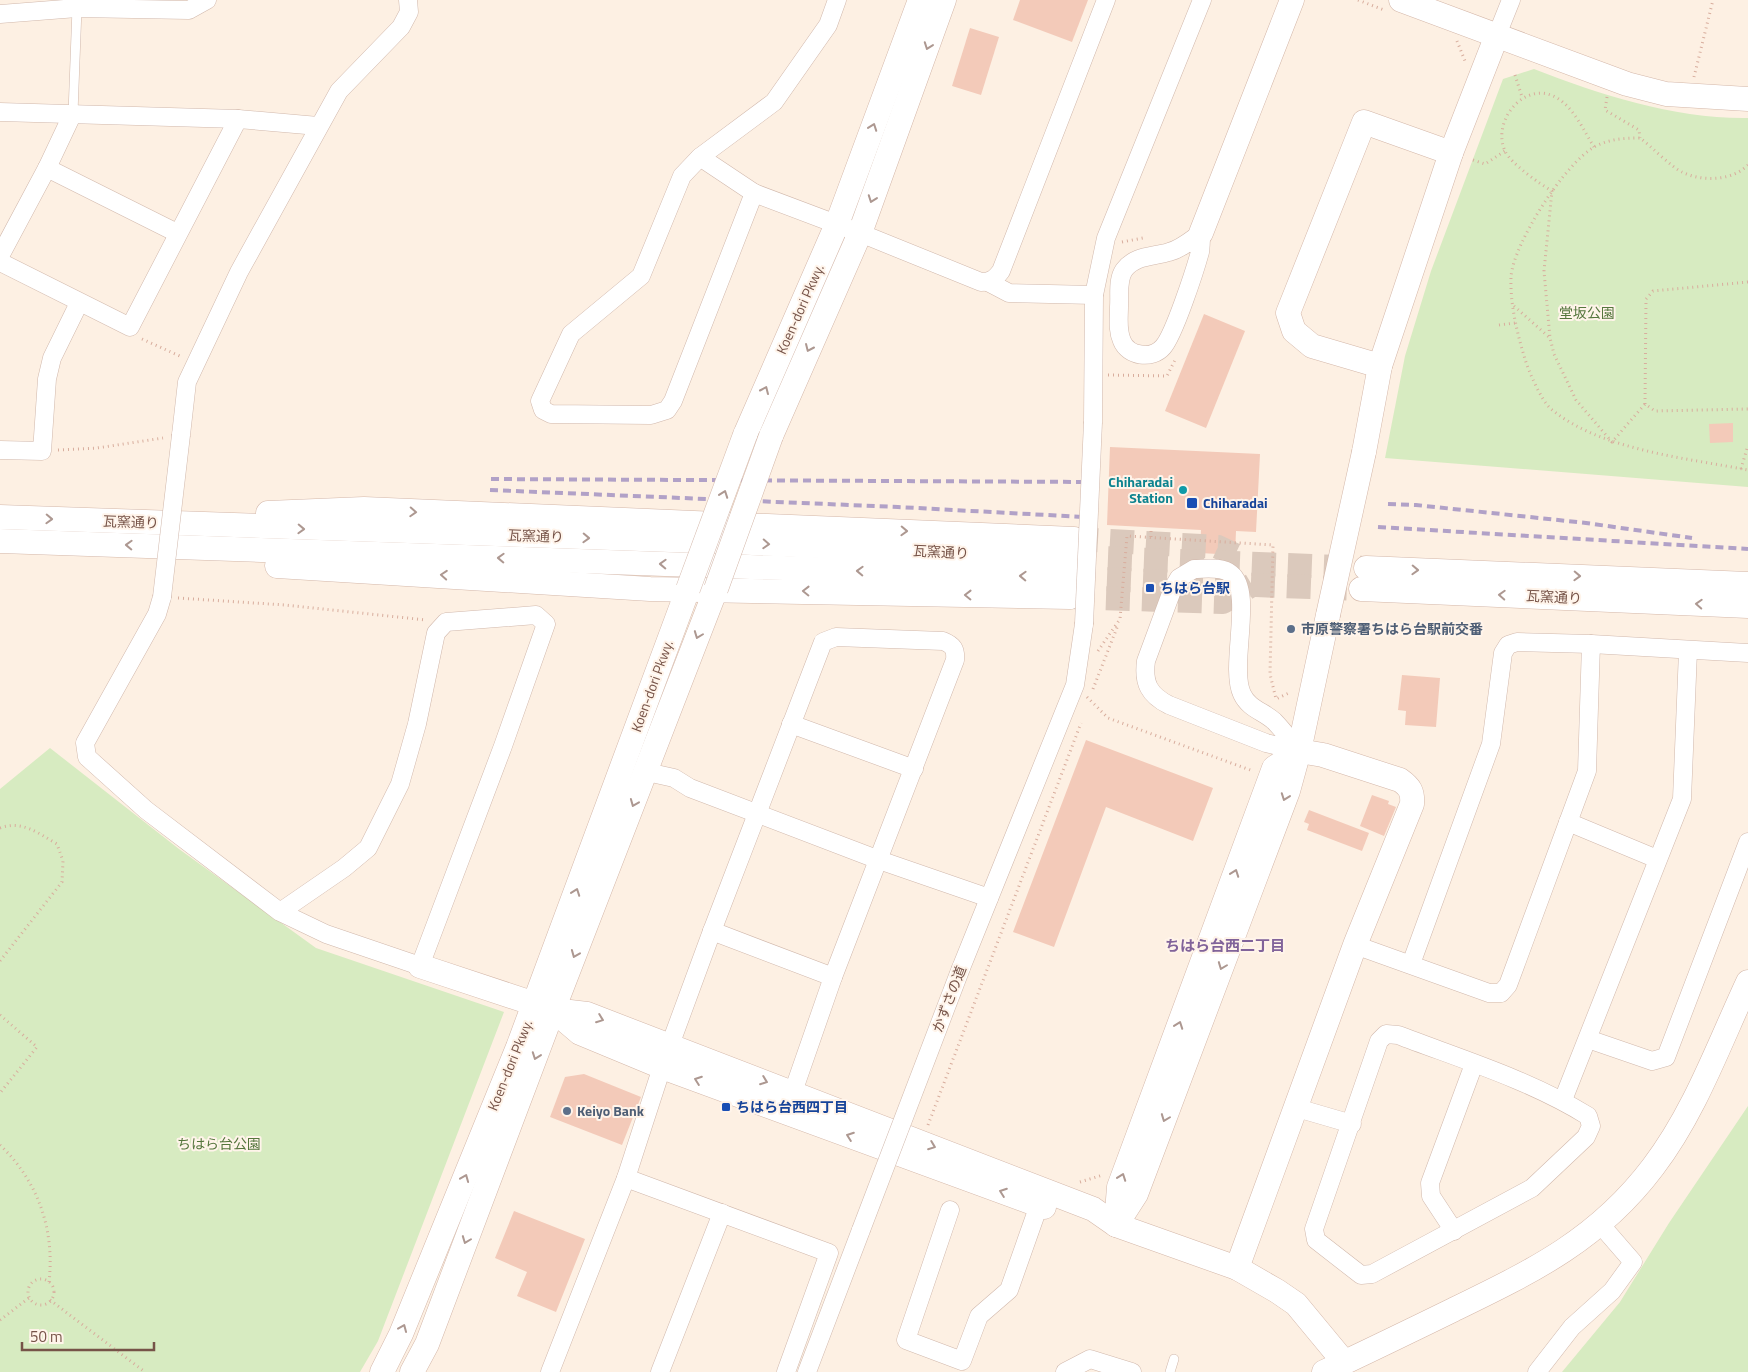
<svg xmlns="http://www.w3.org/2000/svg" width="1748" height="1372" font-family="'Titillium Web','Noto Sans JP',sans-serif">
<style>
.green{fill:#d7ebc1}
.building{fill:#f3cab9}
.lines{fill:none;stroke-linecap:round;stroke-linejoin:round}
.secondary-tunnel{stroke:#dbc9bc;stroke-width:24;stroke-dasharray:24 12;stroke-linecap:butt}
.lane-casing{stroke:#d1b8ac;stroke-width:10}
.street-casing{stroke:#d1b8ac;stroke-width:19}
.secondary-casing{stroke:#d4b7a9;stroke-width:25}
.path{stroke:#d8ad9d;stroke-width:3;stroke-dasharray:1 4;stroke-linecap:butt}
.lane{stroke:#fff;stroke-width:9}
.street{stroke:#fff;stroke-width:18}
.secondary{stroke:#fff;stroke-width:24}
.rail{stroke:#b1a1c7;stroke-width:4;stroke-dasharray:8 5;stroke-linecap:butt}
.street-bridge-casing{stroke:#d1b8ac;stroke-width:19;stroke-linecap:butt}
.secondary-bridge-casing{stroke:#d4b7a9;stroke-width:25;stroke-linecap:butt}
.street-bridge{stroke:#fff;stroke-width:18}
.secondary-bridge{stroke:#fff;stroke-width:24}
.oneway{stroke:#ad9891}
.culture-dot{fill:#0f9aa8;stroke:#fff4ea;stroke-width:2}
.transit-dot{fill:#1a4fb4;stroke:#fff4ea;stroke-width:2}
.service-dot{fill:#5c6f8a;stroke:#fff4ea;stroke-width:2}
.labels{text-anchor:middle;stroke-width:4;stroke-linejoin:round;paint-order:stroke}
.street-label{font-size:14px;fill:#765348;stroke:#fff4ea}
.park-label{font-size:14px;fill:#55763d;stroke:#fff4ea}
.culture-label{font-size:14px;font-weight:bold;fill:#0d838f;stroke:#fff4ea;text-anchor:end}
.transit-label{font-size:14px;font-weight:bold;fill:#164399;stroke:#fff4ea;text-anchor:start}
.service-label{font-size:14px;font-weight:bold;fill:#4e5e75;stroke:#fff4ea;text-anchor:start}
.neighbourhood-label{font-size:15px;font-weight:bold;fill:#81639a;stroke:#fff4ea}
</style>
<rect width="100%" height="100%" fill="#fdf0e3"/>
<g class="green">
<path d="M1534 69C1601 95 1675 119 1748 118V487L1385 458 1405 356 1431 271 1503 79Z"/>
<polygon points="50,748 179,849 316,948 504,1012 378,1341 360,1372 0,1372 0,789"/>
<polygon points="1748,1106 1748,1372 1562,1372 1620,1302 1669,1223"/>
</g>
<g class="building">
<polygon points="1020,0 1088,0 1072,42 1013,20"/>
<polygon points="970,28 999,37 981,95 952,86"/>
<polygon points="1204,314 1245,331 1206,428 1165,411"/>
<polygon points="1733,423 1733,442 1710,443 1709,424"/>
<polygon points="1110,447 1260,454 1256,532 1236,531 1235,555 1200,553 1201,530 1107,525"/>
<polygon points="1402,675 1440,678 1436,727 1405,725 1406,711 1398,710"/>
<polygon points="1086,740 1213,788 1193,841 1106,807 1054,947 1013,932"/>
<polygon points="1372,795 1389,801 1388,804 1396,807 1384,836 1360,826"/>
<polygon points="1309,810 1369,833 1362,851 1307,830 1309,824 1304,822"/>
<polygon points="584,1074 641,1097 622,1145 550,1117 565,1077"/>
<polygon points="514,1211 585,1239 556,1312 517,1296 527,1272 495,1258"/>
</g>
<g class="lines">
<g class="secondary-tunnel">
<polyline points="1074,539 1218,547 1235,555"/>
<polyline points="1072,557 1366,568"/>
<polyline points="1071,578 1361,589"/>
<polyline points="1070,597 1223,602 1252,585"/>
</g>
<defs>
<g id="lane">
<polyline points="73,113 77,8"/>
<polyline points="1170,1372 1174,1359"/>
</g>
<g id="street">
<polyline points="0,14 77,8 189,10 207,0"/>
<polyline points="1497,35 1511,0"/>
<polyline points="0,112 238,119 318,126"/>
<path d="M700 157 754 193 860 233 981 282C991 282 995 279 1001 271L1106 0"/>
<polyline points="47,168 177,233"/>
<polyline points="754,193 673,401 667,410 651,415 551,414 543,410 540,401 571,334 641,276 682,176 700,157 774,102 828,25 837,0"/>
<path d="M1201 233C1201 239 1201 246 1200 252 1195 270 1174 335 1163 347 1152 360 1128 356 1122 341 1117 330 1119 318 1119 307 1120 295 1117 280 1124 270 1135 255 1153 257 1169 252 1181 249 1191 240 1201 233Z"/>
<polyline points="0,256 47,168 73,113"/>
<polyline points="0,262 130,327 238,119"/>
<polyline points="988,282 1009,293 1094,295"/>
<polyline points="1093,422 1094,295 1106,238 1202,0"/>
<polyline points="181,435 187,382 239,272 339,91 401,27 409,12 408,0"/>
<polyline points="0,450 42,451 47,379 52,358 79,303"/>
<path d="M1194 569C1205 569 1222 566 1231 574 1254 592 1229 666 1242 694 1249 709 1263 711 1274 721 1283 730 1291 741 1299 751L1266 743 1169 705C1149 695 1143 683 1146 661L1173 588 1179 578Z"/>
<polyline points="162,597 157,614 85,743 87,757 146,810 280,912 326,934 420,966 503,746 546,624 536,615 446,622 436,633 417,724 400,784 368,848 344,868 280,912"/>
<polyline points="791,724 914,769"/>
<polyline points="647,772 674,778 690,788 879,860 989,898"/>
<polyline points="1568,822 1657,859"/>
<polyline points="712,931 833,977"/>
<polyline points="1355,945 1489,993 1501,993 1508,985 1587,771 1591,644"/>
<polyline points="1411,964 1491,744 1503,653 1508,645 1517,642 1591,644 1748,653"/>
<polyline points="961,968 1075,685 1084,624"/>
<path d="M1386 1034 1398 1035C1461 1059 1530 1080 1588 1116L1591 1126 1586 1137 1532 1188 1372 1274 1361 1275 1316 1240 1314 1229 1379 1041Z"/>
<polyline points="1588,1039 1652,1061 1666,1057 1748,842"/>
<polyline points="1563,1100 1682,799 1688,651"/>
<polyline points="1297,1108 1352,1124"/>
<polyline points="626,1178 829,1253 786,1372"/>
<polyline points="950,1210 906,1340 962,1361 979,1316 1009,1290 1039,1205"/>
<polyline points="1454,1231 1431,1196 1430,1183 1474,1064"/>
<path d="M550 1372 626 1178 662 1067 712 931 823 642 836 637 943 641C953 645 956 649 955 660L833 977 793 1092"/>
<polyline points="660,1372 722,1213"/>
<polyline points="807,1372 861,1230"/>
<polyline points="1065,1372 1090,1359 1132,1372"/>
<polyline points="1537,1372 1572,1327 1612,1291 1633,1262 1600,1224"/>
</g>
<g id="secondary">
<polyline points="1401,0 1627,84 1666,94 1748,99"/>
<polyline points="1201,233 1292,0"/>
<polyline points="1380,366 1312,346 1294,331 1288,313 1364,122 1451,153"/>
<polyline points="745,435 837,224 920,0"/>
<polyline points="771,436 860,233 944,0"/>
<polyline points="1364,452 1380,366 1451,153 1497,35"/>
<polyline points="268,513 364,509 1074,539"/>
<polyline points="0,517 728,542 1072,557"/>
<polyline points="0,541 1071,578"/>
<polyline points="277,566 650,589 1070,597"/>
<polyline points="1366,568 1748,584"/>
<polyline points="1361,589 1748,606"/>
<polyline points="420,966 553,1010 587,1014 1093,1209 1116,1225 1237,1268 1277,1291 1296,1304 1344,1362"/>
<polyline points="553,1010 580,1033 662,1067 1044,1207"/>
<polyline points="1118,1222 1136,1194 1288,791 1299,751 1328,615"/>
<path d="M1116 1225 1119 1187 1274 768 1299 751 1323 755 1400 780C1410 787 1413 792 1412 804L1355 945 1237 1268"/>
<polyline points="382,1372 401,1334 518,1047 688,589"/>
<polyline points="412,1372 427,1344 553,1010 716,589"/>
<path d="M1324 1372C1367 1352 1410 1331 1453 1310 1533 1271 1598 1240 1653 1167 1695 1112 1719 1044 1748 982"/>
</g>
</defs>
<use href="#lane" class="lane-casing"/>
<use href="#street" class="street-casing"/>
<use href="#secondary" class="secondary-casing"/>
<g class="path">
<polyline points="1358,0 1384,10"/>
<polyline points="1457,41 1465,61"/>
<polyline points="1515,75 1522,97"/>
<polyline points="1694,77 1713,0"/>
<polyline points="1607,97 1605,110 1639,130 1640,138"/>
<path d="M1594 147C1584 131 1574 108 1557 98 1526 79 1491 120 1505 151 1510 163 1540 184 1552 191L1544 271 1550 338 1554 354 1576 400 1612 442 1645 404"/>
<polyline points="1473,160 1485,164 1505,151"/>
<path d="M1748 165C1732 181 1702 182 1682 172 1671 167 1651 146 1640 138 1624 138 1610 139 1596 146 1566 161 1513 244 1511 277 1510 304 1517 333 1525 359 1529 372 1541 400 1551 409 1600 450 1686 458 1748 470"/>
<polyline points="1122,242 1143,238"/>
<polyline points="1748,282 1653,291 1646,299 1645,404 1655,411 1748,409"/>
<polyline points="1514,306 1550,338"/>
<polyline points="1499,325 1515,323"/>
<polyline points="142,339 182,357"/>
<polyline points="1108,375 1167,376 1176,358"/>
<polyline points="58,450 97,448 163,438"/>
<polyline points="1741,469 1748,445"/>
<polyline points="1151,537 1151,528"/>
<polyline points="178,598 285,605 426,620"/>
<polyline points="1098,651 1120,619 1127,536 1273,545 1270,674 1276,699 1291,692"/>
<polyline points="1093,689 1118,625"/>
<polyline points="1087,697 1108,718 1253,771"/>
<path d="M0 828C22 820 38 833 57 844L63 861 62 882 0 961"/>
<polyline points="0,1015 37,1047 0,1093"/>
<polyline points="928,1125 1081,723"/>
<path d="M0 1145C38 1181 55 1230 49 1282"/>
<polyline points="1080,1182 1103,1175"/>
<circle cx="41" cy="1292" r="13"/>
<polyline points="50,1300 145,1372"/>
<polyline points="0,1320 29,1298"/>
</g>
<use href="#lane" class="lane"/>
<use href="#street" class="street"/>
<use href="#secondary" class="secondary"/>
<g class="rail">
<polyline points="491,479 1088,482"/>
<polyline points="490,490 898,507 1084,517"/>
<polyline points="1388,504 1416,505 1586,523 1692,538"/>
<polyline points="1378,527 1748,549"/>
</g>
<defs>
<g id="street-bridge">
<polyline points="162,597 181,435"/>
<polyline points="1084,624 1093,422"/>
<polyline points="861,1230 961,968"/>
</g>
<g id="secondary-bridge">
<polyline points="688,589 745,435"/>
<polyline points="716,589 771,436"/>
<polyline points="1328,615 1364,452"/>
</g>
</defs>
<use href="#street-bridge" class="street-bridge-casing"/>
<use href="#secondary-bridge" class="secondary-bridge-casing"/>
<use href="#street-bridge" class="street-bridge"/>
<use href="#secondary-bridge" class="secondary-bridge"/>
</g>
<defs><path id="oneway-chevron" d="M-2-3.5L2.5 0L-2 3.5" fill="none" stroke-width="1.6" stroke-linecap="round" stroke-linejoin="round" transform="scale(1.25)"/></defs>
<g class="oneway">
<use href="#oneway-chevron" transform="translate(928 46) rotate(110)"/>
<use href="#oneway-chevron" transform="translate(873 127) rotate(-70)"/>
<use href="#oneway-chevron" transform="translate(872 199) rotate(110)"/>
<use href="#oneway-chevron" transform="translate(809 348) rotate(114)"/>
<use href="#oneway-chevron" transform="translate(765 390) rotate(-66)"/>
<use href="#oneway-chevron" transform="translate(724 494) rotate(-70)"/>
<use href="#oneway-chevron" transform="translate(413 512) rotate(3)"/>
<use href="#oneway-chevron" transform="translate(49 519) rotate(2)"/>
<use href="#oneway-chevron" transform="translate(301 529) rotate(2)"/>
<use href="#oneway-chevron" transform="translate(904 531) rotate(2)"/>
<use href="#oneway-chevron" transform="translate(586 538) rotate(2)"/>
<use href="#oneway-chevron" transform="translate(766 544) rotate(3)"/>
<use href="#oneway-chevron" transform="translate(129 545) rotate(-178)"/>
<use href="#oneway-chevron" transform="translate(501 558) rotate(-178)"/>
<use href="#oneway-chevron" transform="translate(663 564) rotate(-178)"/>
<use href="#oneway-chevron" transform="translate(1415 570) rotate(2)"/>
<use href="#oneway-chevron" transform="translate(860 571) rotate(-178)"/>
<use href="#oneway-chevron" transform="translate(444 575) rotate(-176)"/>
<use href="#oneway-chevron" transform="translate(1023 576) rotate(-178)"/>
<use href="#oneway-chevron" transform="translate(1577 576) rotate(2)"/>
<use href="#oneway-chevron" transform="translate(806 591) rotate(-179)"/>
<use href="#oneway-chevron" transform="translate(968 595) rotate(-179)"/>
<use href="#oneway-chevron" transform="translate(1502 595) rotate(-177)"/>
<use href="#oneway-chevron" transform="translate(1699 604) rotate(-177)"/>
<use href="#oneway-chevron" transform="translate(698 635) rotate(111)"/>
<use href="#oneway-chevron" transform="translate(1285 797) rotate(110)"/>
<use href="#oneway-chevron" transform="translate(634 803) rotate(112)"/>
<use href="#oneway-chevron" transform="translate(1235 873) rotate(-70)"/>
<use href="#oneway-chevron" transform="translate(576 892) rotate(-70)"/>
<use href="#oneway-chevron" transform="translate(575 954) rotate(112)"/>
<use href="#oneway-chevron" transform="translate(1222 966) rotate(111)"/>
<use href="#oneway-chevron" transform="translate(600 1019) rotate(21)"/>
<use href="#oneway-chevron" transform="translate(1179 1025) rotate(-70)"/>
<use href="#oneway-chevron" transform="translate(536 1056) rotate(110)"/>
<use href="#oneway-chevron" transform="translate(698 1080) rotate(-160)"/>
<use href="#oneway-chevron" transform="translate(764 1081) rotate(21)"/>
<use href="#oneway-chevron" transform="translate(1165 1118) rotate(111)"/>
<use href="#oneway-chevron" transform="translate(850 1136) rotate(-160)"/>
<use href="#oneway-chevron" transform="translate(932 1146) rotate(21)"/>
<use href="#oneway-chevron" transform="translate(1122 1177) rotate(-70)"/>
<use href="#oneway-chevron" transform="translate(465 1178) rotate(-68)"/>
<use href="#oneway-chevron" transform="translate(1003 1192) rotate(-160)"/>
<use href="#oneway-chevron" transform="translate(466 1240) rotate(111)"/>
<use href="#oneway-chevron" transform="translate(403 1328) rotate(-67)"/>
</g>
<circle class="culture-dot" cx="1183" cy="490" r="5"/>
<g class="transit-dot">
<rect x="1186" y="497" width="12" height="12" rx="2.5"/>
<rect x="1145" y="583" width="10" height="10" rx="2.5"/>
<rect x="721" y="1102" width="10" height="10" rx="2.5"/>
</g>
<g class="service-dot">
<circle cx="1291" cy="629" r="5"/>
<circle cx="567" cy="1111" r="5"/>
</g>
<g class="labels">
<g class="street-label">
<text transform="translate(800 309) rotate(-66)" y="5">Koen-dori Pkwy.</text>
<text transform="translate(131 522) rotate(2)" y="5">瓦窯通り</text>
<text transform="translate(536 536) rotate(2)" y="5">瓦窯通り</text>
<text transform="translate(941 552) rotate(3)" y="5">瓦窯通り</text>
<text transform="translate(1554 597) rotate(3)" y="5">瓦窯通り</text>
<text transform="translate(652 686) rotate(-70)" y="5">Koen-dori Pkwy.</text>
<text transform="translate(949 999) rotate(-69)" y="5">かずさの道</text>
<text transform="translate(510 1065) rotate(-68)" y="5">Koen-dori Pkwy.</text>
</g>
<g class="park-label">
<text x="1587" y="318">堂坂公園</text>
<text x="219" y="1149">ちはら台公園</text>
</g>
<g class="culture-label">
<text x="1173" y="487">Chiharadai<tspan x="1173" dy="16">Station</tspan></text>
</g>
<g class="transit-label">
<text x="1203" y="508">Chiharadai</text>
<text x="1160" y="593">ちはら台駅</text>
<text x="736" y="1112">ちはら台西四丁目</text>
</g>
<g class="service-label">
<text x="1301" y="634">市原警察署ちはら台駅前交番</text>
<text x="577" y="1116">Keiyo Bank</text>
</g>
<g class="neighbourhood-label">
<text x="1225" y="951">ちはら台西二丁目</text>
</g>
</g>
<path d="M22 1342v8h132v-8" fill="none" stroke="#765348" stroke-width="2.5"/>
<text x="30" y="1342" font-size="15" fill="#765348" stroke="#fff4ea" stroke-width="4" paint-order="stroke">50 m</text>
</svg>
